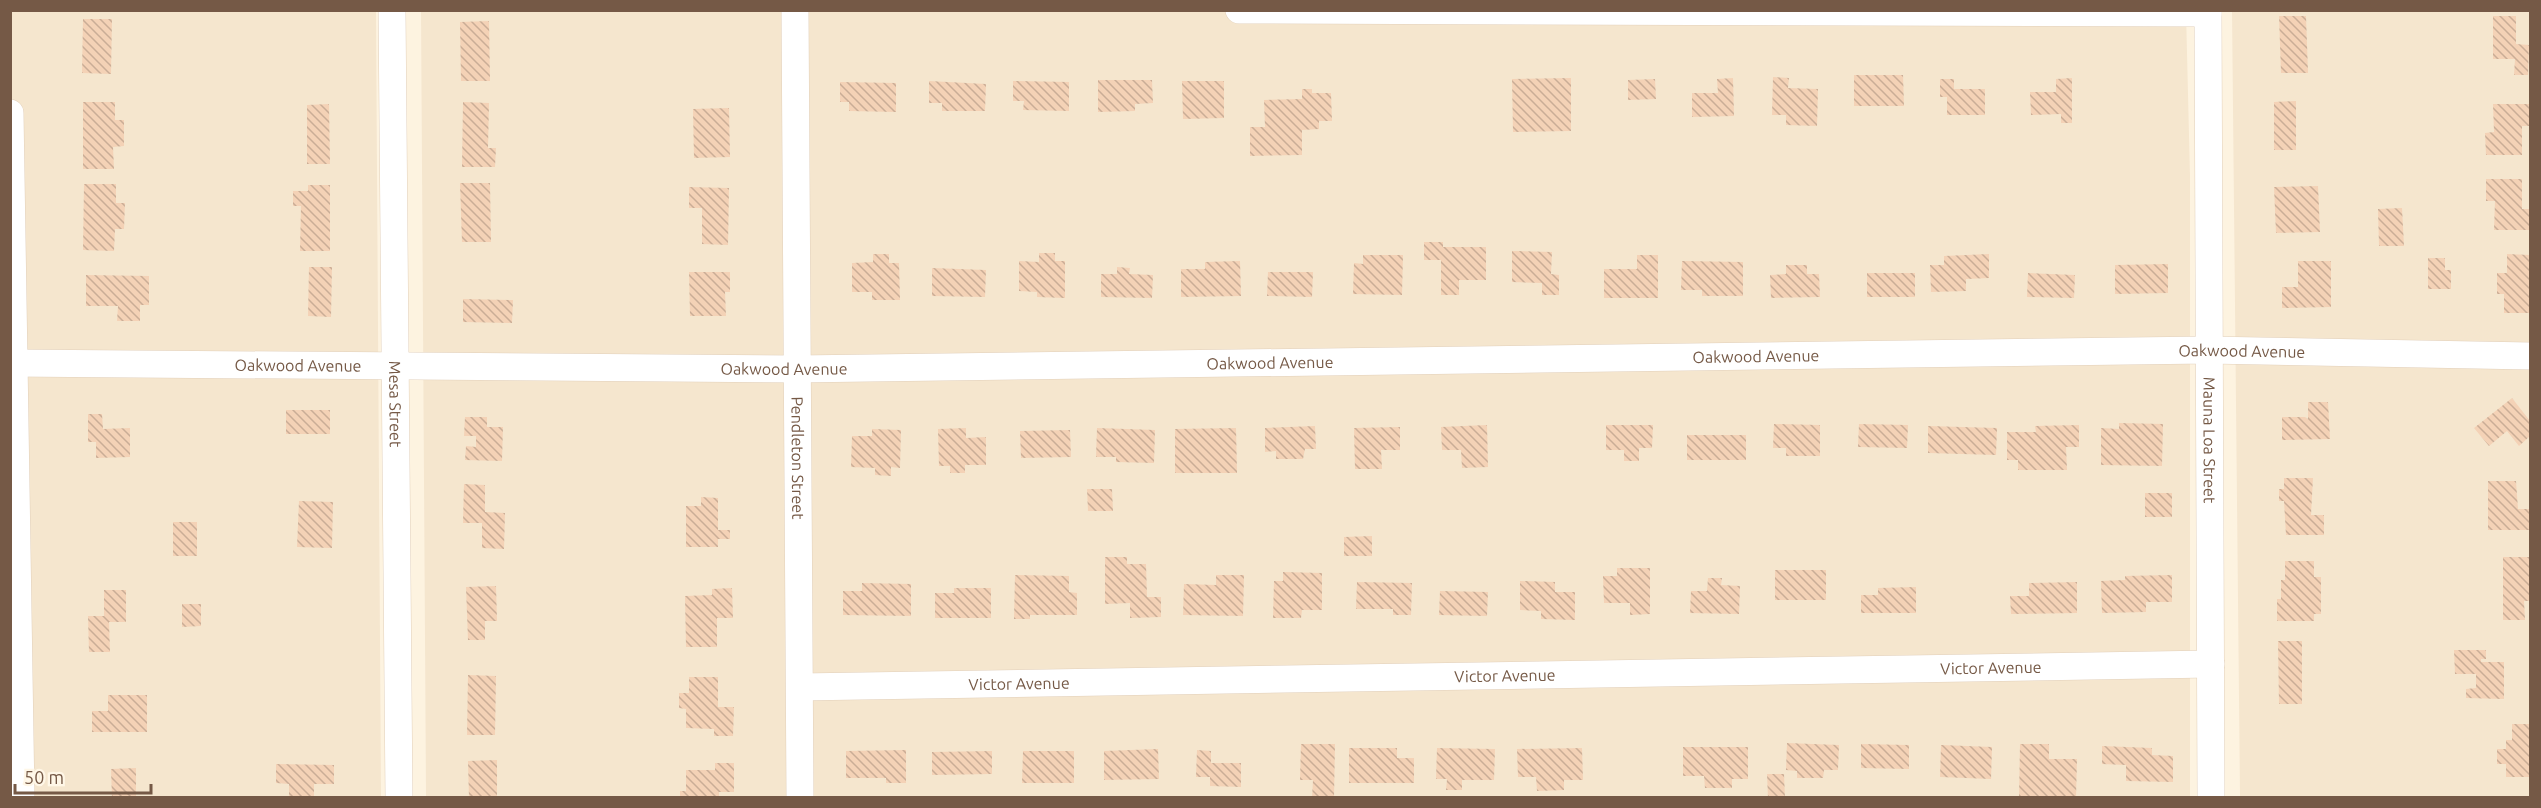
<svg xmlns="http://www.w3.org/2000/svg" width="2541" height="808" font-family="Ubuntu,sans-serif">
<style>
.residential{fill:#f5e6ce}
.building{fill:url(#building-back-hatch)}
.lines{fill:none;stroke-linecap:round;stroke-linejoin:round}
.minor-casing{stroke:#e2d0bb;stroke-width:28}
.minor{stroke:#fff;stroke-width:27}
.labels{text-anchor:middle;stroke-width:5;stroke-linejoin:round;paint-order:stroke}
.street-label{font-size:16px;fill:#755946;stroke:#fff7e7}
</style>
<defs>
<pattern id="building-back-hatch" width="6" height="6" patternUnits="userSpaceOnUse" patternTransform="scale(1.5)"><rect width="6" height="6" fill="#f4d2b6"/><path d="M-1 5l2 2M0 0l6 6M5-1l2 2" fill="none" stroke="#caad96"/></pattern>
</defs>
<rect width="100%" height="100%" fill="#fdf3e0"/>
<g class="residential">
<polygon points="10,11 376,11 381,797 11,797"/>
<polygon points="421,11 2186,11 2190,176 2190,797 426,797"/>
<polygon points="2232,11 2530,11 2530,797 2240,797"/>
</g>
<g class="building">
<polygon points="2279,16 2306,16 2308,73 2281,73"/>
<polygon points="2493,16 2516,16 2516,44 2529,45 2528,75 2514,75 2515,59 2493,59"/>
<polygon points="83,19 112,19 111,74 82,73"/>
<polygon points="489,21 490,81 461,81 460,22"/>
<polygon points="1854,75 1903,75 1904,106 1854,106"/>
<polygon points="1773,77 1789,78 1788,88 1818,89 1817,126 1786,125 1786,115 1772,115"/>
<polygon points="1571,78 1571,131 1513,132 1512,79"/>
<polygon points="1733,78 1734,116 1692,117 1692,93 1718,93 1717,79"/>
<polygon points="2072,78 2072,123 2061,123 2061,114 2031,115 2030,92 2056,92 2056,79"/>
<polygon points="1655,79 1656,99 1628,100 1628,80"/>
<polygon points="1940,79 1954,79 1954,89 1985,89 1985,115 1947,115 1947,97 1940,97"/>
<polygon points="1098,80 1152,80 1153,103 1135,104 1135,111 1098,112"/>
<polygon points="929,81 986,84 985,111 942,111 942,103 929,103"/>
<polygon points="1013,81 1069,82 1069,111 1023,110 1024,101 1013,101"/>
<polygon points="1182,81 1224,81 1224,118 1183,119"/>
<polygon points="840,82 896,83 896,112 849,111 849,102 840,102"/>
<polygon points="1302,89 1312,89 1312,93 1331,93 1332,121 1319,121 1319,129 1302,130 1302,155 1250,156 1250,127 1265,127 1264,100 1302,99"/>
<polygon points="2296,101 2296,150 2274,150 2274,102"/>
<polygon points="83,102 115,102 115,120 124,120 124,146 113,147 114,169 83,169"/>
<polygon points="463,102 489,103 488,148 496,148 495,167 462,167"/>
<polygon points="329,104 330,164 307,164 307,105"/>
<polygon points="2493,104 2530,104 2530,126 2522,126 2522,155 2486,155 2485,133 2494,132"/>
<polygon points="729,108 730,157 694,158 693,109"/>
<polygon points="2486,179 2522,179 2522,209 2530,209 2530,230 2494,230 2495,201 2486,201"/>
<polygon points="460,183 490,183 491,242 462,242"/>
<polygon points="84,184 116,184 116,203 125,203 124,229 115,229 114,251 83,250"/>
<polygon points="308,185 330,185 330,251 300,251 301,206 293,206 293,191 308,191"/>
<polygon points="2318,186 2320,232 2276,233 2274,187"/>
<polygon points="689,187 729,188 728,245 702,244 702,208 689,208"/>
<polygon points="2402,208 2404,246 2379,246 2378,209"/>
<polygon points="1424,242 1443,242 1443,247 1486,247 1486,280 1459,280 1459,295 1441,295 1441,260 1424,260"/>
<polygon points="1512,251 1552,252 1551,274 1559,275 1559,295 1542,295 1542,283 1512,282"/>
<polygon points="1039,253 1055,253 1055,261 1065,261 1065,298 1037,297 1037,292 1019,291 1019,261 1039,262"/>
<polygon points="873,254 889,254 889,263 899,263 900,300 872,300 872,292 852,292 852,263 873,262"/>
<polygon points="1989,254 1989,278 1966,279 1966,291 1931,292 1930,265 1944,265 1944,256"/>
<polygon points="2507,254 2530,255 2530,313 2504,313 2504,294 2497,294 2497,273 2507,273"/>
<polygon points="1363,255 1403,255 1402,295 1353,294 1354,263 1363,264"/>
<polygon points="1637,255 1658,255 1658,298 1604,298 1604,269 1637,269"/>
<polygon points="2428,258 2445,258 2445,270 2451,270 2451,289 2428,289"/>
<polygon points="1240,261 1241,296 1181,297 1181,269 1205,269 1205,262"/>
<polygon points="1682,261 1743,262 1743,296 1702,296 1702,290 1681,290"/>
<polygon points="2298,261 2331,261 2331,307 2282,308 2282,287 2298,287"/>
<polygon points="2168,264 2168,293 2115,294 2115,265"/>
<polygon points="1786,265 1807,265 1807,274 1819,274 1820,297 1771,298 1770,275 1786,274"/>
<polygon points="309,267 332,267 331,317 308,316"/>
<polygon points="1117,267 1130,268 1129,274 1153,275 1152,298 1101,297 1101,274 1117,274"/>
<polygon points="932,268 986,270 985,297 932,296"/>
<polygon points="689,272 730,272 730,292 725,292 726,316 690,316"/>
<polygon points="1268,272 1313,272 1312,297 1267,296"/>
<rect x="1867" y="273" width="48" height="24"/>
<polygon points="2028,273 2075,275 2074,298 2027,297"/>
<polygon points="86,275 149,276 149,305 140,305 140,321 117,321 118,306 86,306"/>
<polygon points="463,299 513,300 512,323 463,322"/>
<polygon points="2512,398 2530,421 2530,436 2519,446 2507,431 2489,446 2474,428"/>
<polygon points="2308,402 2328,402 2330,439 2282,440 2282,417 2305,417 2308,419"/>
<rect x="286" y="410" width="44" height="24"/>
<polygon points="88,414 102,414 103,429 130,428 130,457 96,458 96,442 88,442"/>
<polygon points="465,417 487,417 487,427 503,427 502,461 465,460 466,446 476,447 476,436 464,436"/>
<polygon points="2119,423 2163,424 2162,466 2101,465 2101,428 2119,429"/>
<polygon points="1774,424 1820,425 1820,456 1786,456 1786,448 1773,448"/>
<polygon points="1859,424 1908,425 1907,448 1858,447"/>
<polygon points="1487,425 1488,467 1462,468 1461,450 1442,450 1441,427"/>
<polygon points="1606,425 1653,425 1652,448 1639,448 1639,461 1624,461 1624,450 1606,450"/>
<polygon points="2079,425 2079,447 2066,447 2067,470 2018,470 2018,460 2007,460 2007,432 2036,432 2035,426"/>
<polygon points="1315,426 1316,449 1305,449 1303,459 1276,459 1276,451 1265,452 1265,428"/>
<polygon points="1928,426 1997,428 1996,455 1928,453"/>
<polygon points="1400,427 1400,450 1381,450 1382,469 1355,469 1354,428"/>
<polygon points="966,428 966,438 986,437 986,465 965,465 965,473 950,473 950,466 939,466 938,429"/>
<polygon points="1097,428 1155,430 1154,463 1116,462 1116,457 1096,457"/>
<polygon points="1236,428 1237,473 1175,473 1175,429"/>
<polygon points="872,429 901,430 900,468 891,467 891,476 875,475 875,468 851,467 852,436 872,436"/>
<polygon points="1070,430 1071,457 1021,458 1020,431"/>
<rect x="1687" y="435" width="59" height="25"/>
<polygon points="2284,478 2313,478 2311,515 2324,515 2324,535 2286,535 2284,501 2279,501 2279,489 2284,489"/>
<polygon points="2488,481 2516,481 2518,509 2530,509 2530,530 2488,530"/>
<polygon points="464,484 485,485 485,512 505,513 504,549 482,548 482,523 463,523"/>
<polygon points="1087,489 1112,489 1113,511 1088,511"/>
<rect x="2145" y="493" width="27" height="24"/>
<polygon points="701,497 718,498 718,530 730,530 730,539 718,539 718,547 686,547 686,506 701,506"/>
<polygon points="299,501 333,502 332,548 297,547"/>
<rect x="173" y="522" width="24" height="34"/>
<polygon points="1372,536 1372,556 1344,556 1344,537"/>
<polygon points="1105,557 1127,557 1127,564 1146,564 1147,597 1161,597 1161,617 1130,618 1130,603 1105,604"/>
<polygon points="2503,557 2530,557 2530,601 2524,601 2525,620 2503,620"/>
<polygon points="2285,561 2314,561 2314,577 2321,577 2321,614 2314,614 2314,621 2277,621 2277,599 2281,599 2281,580 2285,580"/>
<polygon points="1617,568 1650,568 1650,614 1630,615 1630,603 1604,603 1603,576 1617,576"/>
<rect x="1775" y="570" width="51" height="30"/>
<polygon points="1283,572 1322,573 1322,610 1302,610 1301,618 1273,618 1274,581 1283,581"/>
<polygon points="1015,575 1069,576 1069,592 1077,593 1077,615 1030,615 1030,619 1014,619"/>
<polygon points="1216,575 1244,575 1243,616 1183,615 1184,584 1216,585"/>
<polygon points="2172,575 2172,602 2146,602 2146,612 2102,613 2101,581 2125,580 2125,576"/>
<polygon points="1708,578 1722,578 1721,585 1740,586 1739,614 1690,613 1691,591 1707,591"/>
<polygon points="1520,581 1555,582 1555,592 1575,592 1575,620 1541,619 1541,611 1520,610"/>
<polygon points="1357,582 1412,583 1411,615 1393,615 1393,609 1356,609"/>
<polygon points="2077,582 2077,613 2011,614 2010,596 2029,596 2029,583"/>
<polygon points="862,583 911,584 911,616 843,615 843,591 862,591"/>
<polygon points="496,586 497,621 485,621 485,640 468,640 466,587"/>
<polygon points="1916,587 1916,613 1861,613 1861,595 1878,595 1878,588"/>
<polygon points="732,588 733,618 717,618 717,647 686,647 685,596 712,595 712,589"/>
<polygon points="954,588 991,588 991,618 935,618 935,593 954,593"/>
<polygon points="104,590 126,590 126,622 109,622 110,652 89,652 88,616 104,616"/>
<polygon points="1440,591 1488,592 1487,616 1439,615"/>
<polygon points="182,604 201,604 201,626 182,627"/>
<polygon points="2278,641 2302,641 2302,704 2279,704"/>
<polygon points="2454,650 2486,650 2486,659 2481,659 2481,662 2504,662 2504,699 2466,698 2466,689 2476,688 2476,674 2455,674"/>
<polygon points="468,675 496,676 495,735 467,735"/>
<polygon points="689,677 718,677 718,707 734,707 733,736 714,736 714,729 686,728 686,709 679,708 679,693 689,693"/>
<polygon points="108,695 147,695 147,732 92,732 92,711 108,711"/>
<polygon points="2512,724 2530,724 2530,777 2506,777 2506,764 2497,764 2497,749 2506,749 2506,740 2512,740"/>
<polygon points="1787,743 1839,745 1838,770 1824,770 1823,778 1797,778 1797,771 1786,770"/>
<polygon points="1301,744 1335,744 1334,798 1312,798 1313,780 1300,780"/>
<polygon points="1861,744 1909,745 1909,769 1861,768"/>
<polygon points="2020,744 2049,744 2049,759 2077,759 2076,798 2019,797"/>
<polygon points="1941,745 1992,747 1991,779 1940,777"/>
<polygon points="2102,746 2152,748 2152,755 2173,756 2173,782 2126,781 2126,765 2102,764"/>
<polygon points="1683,747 1748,747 1748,779 1732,779 1732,788 1705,788 1704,776 1683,776"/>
<polygon points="1349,748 1397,748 1397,758 1414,758 1414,783 1349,783"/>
<polygon points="1437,748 1495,749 1494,780 1462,780 1462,790 1446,790 1447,779 1436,779"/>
<polygon points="1582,748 1583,780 1564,780 1564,790 1537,791 1536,777 1518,777 1517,749"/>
<polygon points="1158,749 1159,779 1104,780 1104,751"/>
<polygon points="906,750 906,783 886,783 886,778 846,778 846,751"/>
<polygon points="1197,750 1211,751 1211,763 1241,763 1241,787 1210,786 1210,777 1196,777"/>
<polygon points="992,751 992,774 932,775 932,752"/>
<polygon points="1023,751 1074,751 1074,783 1022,783"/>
<polygon points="497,760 497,798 469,798 468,761"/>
<polygon points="715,763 734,763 734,792 719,792 719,798 680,798 680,791 686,791 686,770 715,770"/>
<polygon points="276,764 334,765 334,784 314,784 314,798 289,798 289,784 276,783"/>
<polygon points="136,768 136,798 112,798 111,769"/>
<polygon points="1767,774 1784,774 1785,798 1768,798"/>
</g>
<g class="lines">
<defs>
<g id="minor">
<path id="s1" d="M392 10 399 798"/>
<path id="s2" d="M795 10 800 798"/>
<polyline points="1239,10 2208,13"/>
<path id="s3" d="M2208 10 2211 798"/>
<polyline points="10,113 21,798"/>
<path id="s4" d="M10 363 797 369 2207 350 2530 356"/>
<path id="s5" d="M800 687 2211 664"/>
</g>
</defs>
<use href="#minor" class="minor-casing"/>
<use href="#minor" class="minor"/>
</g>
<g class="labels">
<g class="street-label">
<text dy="6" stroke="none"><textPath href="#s4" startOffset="2232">Oakwood Avenue</textPath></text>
<text dy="6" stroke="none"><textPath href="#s4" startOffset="1746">Oakwood Avenue</textPath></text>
<text dy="6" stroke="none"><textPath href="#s4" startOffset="1260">Oakwood Avenue</textPath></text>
<text dy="6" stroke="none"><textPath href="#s4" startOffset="288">Oakwood Avenue</textPath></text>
<text dy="6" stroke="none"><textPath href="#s4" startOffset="774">Oakwood Avenue</textPath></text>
<text dy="6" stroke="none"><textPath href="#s1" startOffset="394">Mesa Street</textPath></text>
<text dy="6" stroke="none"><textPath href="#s3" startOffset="430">Mauna Loa Street</textPath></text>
<text dy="6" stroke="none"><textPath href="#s2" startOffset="448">Pendleton Street</textPath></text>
<text dy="6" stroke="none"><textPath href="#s5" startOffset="1191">Victor Avenue</textPath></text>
<text dy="6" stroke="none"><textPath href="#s5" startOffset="705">Victor Avenue</textPath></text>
<text dy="6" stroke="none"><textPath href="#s5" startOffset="219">Victor Avenue</textPath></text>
</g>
</g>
<rect width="2541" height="808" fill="none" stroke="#755946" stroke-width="24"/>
<path d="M15 784v9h136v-9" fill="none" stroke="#755946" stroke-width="3"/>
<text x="24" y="784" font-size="18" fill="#755946" stroke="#fff7e7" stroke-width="4.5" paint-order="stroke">50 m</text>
</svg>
